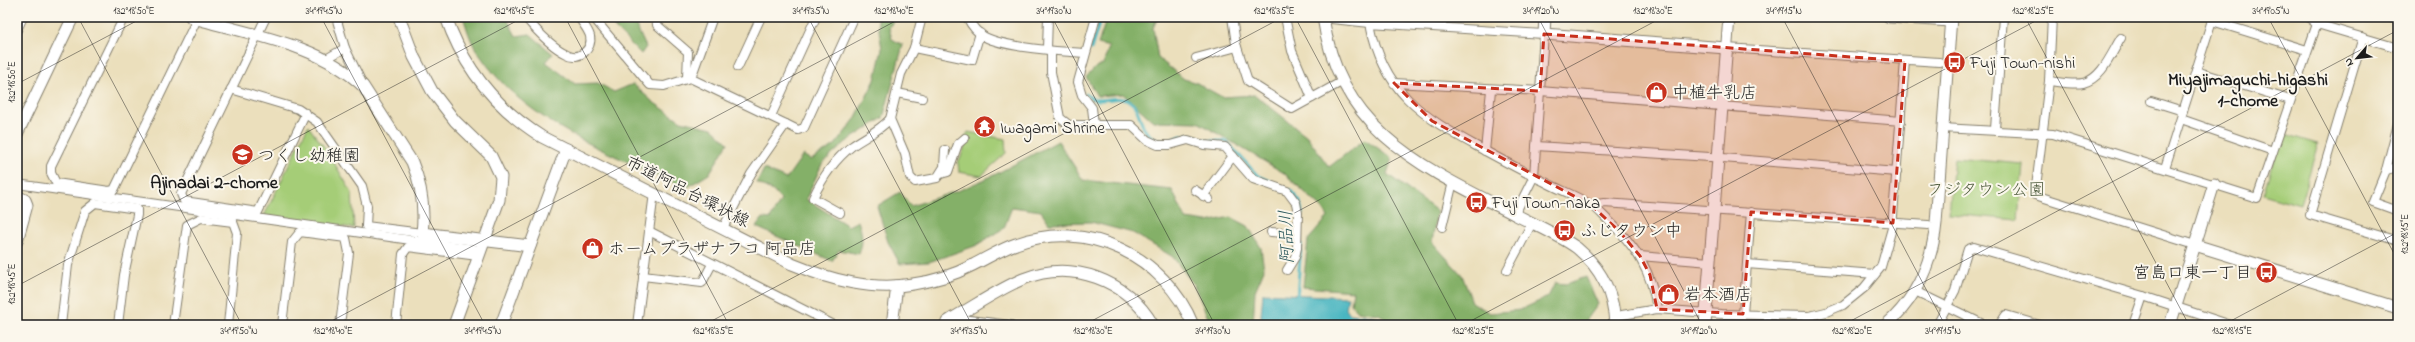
<svg xmlns="http://www.w3.org/2000/svg" width="2415" height="342" font-family="'Indie Flower','Klee One',sans-serif">
<style>
.green{fill:#a5cd77;stroke:#60744a}
.forest{fill:#84b068;stroke:#506642}
.water{fill:#48b6c1;stroke:#32696e}
.lines{fill:none;stroke-linecap:round;stroke-linejoin:round}
.stream{stroke:#48b6c1;stroke-width:3}
.street-casing{stroke:#847e6c;stroke-width:10}
.secondary-casing{stroke:#847e6c;stroke-width:13}
.street{stroke:#fff;stroke-width:8}
.secondary{stroke:#fff;stroke-width:11}
.marked{fill:#c8321e;fill-opacity:0.2;stroke:#c8321e;stroke-width:3;stroke-dasharray:8 5;stroke-linejoin:round}
.ticks{fill:none;stroke:#1c1c1c;stroke-width:1;stroke-opacity:0.45}
.labels{text-anchor:middle;stroke-width:4;stroke-linejoin:round;paint-order:stroke}
.poi-label{font-size:17px;fill:#1c1c1c;stroke:#fbf7ec;text-anchor:start}
.park-label{font-size:17px;fill:#4c5a3c;stroke:#fbf7ec}
.street-label{font-size:17px;fill:#1c1c1c;stroke:#fbf7ec}
.neighbourhood-label{font-size:18px;font-weight:bold;fill:#1c1c1c;stroke:#fbf7ec}
.water-label{font-size:18px;font-style:italic;fill:#2e5a5e;stroke:#fbf7ec}
.neatline{fill:none;stroke:#1c1c1c;stroke-width:1.5}
.ticks-label{font-size:10px;text-anchor:middle;fill:#1c1c1c}
</style>
<rect width="100%" height="100%" fill="#fbf7ec"/>
<filter id="ink" filterUnits="userSpaceOnUse"><feTurbulence type="fractalNoise" baseFrequency=".025" numOctaves="2"/><feDisplacementMap in="SourceGraphic" scale="8" xChannelSelector="R" yChannelSelector="G"/><feConvolveMatrix kernelMatrix="1 2 1 2 8 2 1 2 1" color-interpolation-filters="sRGB"/></filter>
<filter id="wash" filterUnits="userSpaceOnUse"><feTurbulence type="fractalNoise" baseFrequency=".012" numOctaves="4" result="noise"/><feDisplacementMap in="SourceGraphic" scale="16" xChannelSelector="R" yChannelSelector="G"/><feGaussianBlur stdDeviation="0.9" result="paint"/><feColorMatrix in="noise" values="0 0 0 0 0 0 0 0 0 0 0 0 0 0 0 0 0 1.4 0 .05"/><feComposite in="paint" operator="in"/></filter>
<g filter="url(#wash)">
<rect width="100%" height="100%" fill="#ebdfbc"/>
<g class="green">
<polygon points="308,126 326,149 352,193 354,228 264,216"/>
<polygon points="968,132 1005,139 1006,153 981,176 959,172 958,163 966,144 965,138"/>
<polygon points="2282,133 2318,144 2300,205 2263,194"/>
<polygon points="1954,158 2023,164 2018,220 1949,214"/>
</g>
<g class="forest">
<path d="M463 17H506L516 36 530 34 553 54 546 62 575 84 598 83 614 92 633 84 653 102 681 121 712 128 728 143 709 174 686 188C610 153 524 124 477 51 470 41 467 28 463 17Z"/>
<polygon points="604,17 632,17 646,47 641,54"/>
<path d="M877 17H895L889 28 892 39 903 45 883 118 846 142 822 164 806 199 848 226 858 221C862 232 864 242 859 254L839 250 832 261 756 227 763 218 770 219 781 200 773 191 757 183 764 169 786 179 803 155 811 160 835 145 855 119 875 80 882 49Z"/>
<polygon points="1107,17 1158,17 1153,28 1158,58 1184,79 1197,83 1222,97 1255,95 1307,136 1329,167 1365,139 1392,158 1387,174 1437,211 1432,242 1462,275 1472,302 1490,313 1520,310 1548,297 1555,283 1566,284 1586,277 1598,304 1583,325 1394,325 1379,314 1357,311 1351,304 1353,291 1303,287 1308,240 1328,217 1323,209 1284,173 1198,122 1153,121 1123,94 1097,96 1086,77 1096,67 1103,64 1109,47 1098,44"/>
<polygon points="2382,17 2398,17 2398,24"/>
<polygon points="1058,141 1083,180 1172,190 1186,219 1207,222 1231,217 1248,226 1261,248 1264,270 1255,291 1253,325 1211,325 1194,285 1173,257 1133,233 1091,222 1049,223 1041,211 1012,207 1004,228 975,246 929,262 900,264 888,242 877,206 900,192 911,206 960,190 994,175"/>
</g>
<polygon class="water" points="1263,293 1348,297 1346,308 1350,314 1373,316 1387,325 1262,325 1261,315"/>
<g class="lines">
<g class="stream">
<polyline points="1091,49 1101,17"/>
<path d="M1086 94C1099 107 1112 94 1127 100 1143 107 1137 128 1152 137 1165 145 1175 135 1188 135 1194 135 1199 139 1205 140 1212 142 1220 140 1227 142L1257 175 1270 181"/>
<polyline points="1290,190 1300,202 1302,214"/>
<polyline points="1297,298 1301,244"/>
</g>
</g>
</g>
<g filter="url(#ink)">
<g class="lines">
<defs>
<g id="street">
<polyline points="124,17 51,166 51,173 56,183 109,191 114,190 198,17"/>
<polyline points="266,17 181,194 184,201 258,212 306,113"/>
<polyline points="336,17 345,48 362,83"/>
<path d="M525 17C536 30 551 47 567 54 579 61 593 49 590 36 588 29 582 23 579 17"/>
<polyline points="593,17 650,85 664,86 690,78 786,124 751,174 723,228"/>
<polyline points="656,17 657,25 688,52 687,78"/>
<polyline points="922,17 914,48 901,74 890,119 905,154 910,177 915,182 937,178 944,167 945,150"/>
<path d="M967 17C971 25 977 33 985 37 1004 47 1061 52 1085 53"/>
<polyline points="1096,17 1078,82 1082,95 1092,108 1094,125 1131,125 1147,140 1158,145 1170,145 1188,140 1204,145 1225,147 1253,179 1287,191 1296,203 1298,213 1297,248 1295,257 1287,270"/>
<polyline points="1232,17 1236,44 1248,81 1292,109 1343,81"/>
<polyline points="1285,17 1292,51 1312,98"/>
<polyline points="2052,17 2049,81 2035,195 2195,245"/>
<polyline points="2308,17 2317,24 2398,48"/>
<polyline points="1332,19 1370,23"/>
<polyline points="2212,21 2307,50"/>
<polyline points="17,30 23,17"/>
<polyline points="2363,37 2310,215 2398,241"/>
<polyline points="914,48 972,60 980,33"/>
<polyline points="1726,48 1939,62"/>
<polyline points="1047,49 1048,17"/>
<polyline points="1051,51 1051,72 1060,118 1069,125 1094,125"/>
<polyline points="1196,58 1237,47"/>
<polyline points="326,59 345,48"/>
<polyline points="738,67 761,17"/>
<polyline points="2196,71 2290,100"/>
<polyline points="691,78 713,17"/>
<path d="M2049 81C2059 82 2073 85 2083 83 2102 79 2112 52 2121 38"/>
<polyline points="1394,83 1540,91 1901,121"/>
<polyline points="231,89 298,109 317,122 362,186 367,206 366,226 422,233"/>
<polyline points="897,93 922,98"/>
<polyline points="2151,101 2183,111"/>
<polyline points="771,116 816,17"/>
<polyline points="2181,119 2273,151"/>
<polyline points="786,124 798,130 804,128 853,20"/>
<polyline points="2398,124 2386,170 2373,202 2398,211"/>
<polyline points="1942,128 2053,134 2257,198 2317,24"/>
<polyline points="1995,129 2003,17"/>
<polyline points="1536,146 1710,157 1897,172"/>
<polyline points="1485,151 1491,90"/>
<polyline points="2165,168 2213,17"/>
<polyline points="2386,170 2398,167"/>
<polyline points="941,174 948,172 958,144 965,138"/>
<polyline points="17,184 481,250"/>
<polyline points="1195,190 1209,199"/>
<polyline points="1203,196 1233,156"/>
<polyline points="1591,205 1604,203 1928,225"/>
<path d="M1518 208 1534 176 1544 34 1370 23C1383 91 1421 116 1478 147 1500 159 1522 171 1545 182 1560 190 1577 196 1591 205 1598 209 1603 216 1609 221 1636 246 1652 272 1657 309"/>
<path d="M840 213 813 198C822 178 834 160 852 146 865 137 879 131 890 119"/>
<polyline points="1442,227 1453,182"/>
<polyline points="649,231 834,325"/>
<polyline points="1271,232 1297,234"/>
<polyline points="1640,256 1710,262"/>
<polyline points="1747,264 1875,274"/>
<polyline points="1507,270 1532,223"/>
<polyline points="643,276 702,283 712,264"/>
<polyline points="1915,291 1985,325"/>
<polyline points="1743,314 1751,212"/>
<polyline points="1622,315 1657,309 1721,314 1809,316 1826,312 1843,305 1864,288 1881,267 1892,228 1905,61"/>
<polyline points="953,318 1011,325"/>
<polyline points="61,325 68,265 85,211 95,203 137,209 137,215 124,275 118,325"/>
<polyline points="173,325 187,225 201,218 233,222 237,233 228,325"/>
<polyline points="282,325 292,242 300,232 346,238 349,253 340,325"/>
<polyline points="396,325 403,254 408,247 478,256"/>
<polyline points="637,325 654,193"/>
<polyline points="1937,325 1955,291 1968,249 1974,247 2143,296 2231,325"/>
<polyline points="1999,325 2006,315 2040,325"/>
<polyline points="2133,325 2143,296"/>
</g>
<g id="secondary">
<path d="M191 17C249 35 318 43 363 86L412 162C422 186 425 208 422 233L530 246"/>
<polyline points="399,17 414,57 432,91 455,121 491,156 501,177 499,200 454,325"/>
<path d="M446 17C464 69 496 108 542 137L792 264C831 280 871 291 913 284 934 281 954 275 973 265 987 258 1001 249 1016 244 1087 218 1165 256 1193 325"/>
<path d="M1323 17C1339 132 1424 168 1516 215 1536 225 1559 235 1577 248 1601 268 1614 294 1615 325"/>
<polyline points="1545,17 1544,34 1726,48"/>
<polyline points="1889,17 1950,21"/>
<polyline points="17,134 73,17"/>
<polyline points="17,196 25,200 27,205 17,241"/>
<polyline points="2195,245 2398,308"/>
<polyline points="501,325 566,149"/>
<polyline points="892,325 897,286"/>
<path d="M946 325 947 322 953 318C976 305 999 289 1023 279 1072 259 1127 280 1153 325"/>
<polyline points="1705,325 1729,17"/>
<path d="M1886 325C1917 298 1932 263 1936 223L1951 17"/>
<polyline points="2170,325 2214,184"/>
</g>
</defs>
<use href="#street" class="street-casing"/>
<use href="#secondary" class="secondary-casing"/>
<use href="#street" class="street"/>
<use href="#secondary" class="secondary"/>
</g>
</g>
<path class="marked" d="M1544 34 1905 61 1893 223 1751 212 1743 314 1657 309 1650 275 1640 256 1619 231 1591 205 1432 121 1394 83 1540 91Z"/>
<path class="ticks" d="M78 17 242 325M321 17 485 325M565 17 729 325M808 17 972 325M1052 17 1215 325M1295 17 1459 325M1538 17 1702 325M1782 17 1945 325M2025 17 2189 325M2268 17 2398 261M17 84 144 17M17 286 524 17M324 325 903 17M704 325 1283 17M1084 325 1663 17M1463 325 2043 17M1843 325 2398 30M2223 325 2398 232"/>
<defs>
<symbol id="bus-disc" viewBox="-11 -11 22 22"><circle r="9.5" fill="#c8321e" stroke="#fbf7ec"/><path d="M-5-6H5V4H4V6H2V4H-2V6H-4V4H-5ZM-3.5-4V0h7V-4ZM-3.5 1.2v1.5H-2V1.2ZM2 1.2v1.5H3.5V1.2Z" fill="#fff"/></symbol>
<symbol id="shop-disc" viewBox="-11 -11 22 22"><circle r="9.5" fill="#c8321e" stroke="#fbf7ec"/><path d="M-5-2.5h2.3a2.7 3.5 0 0 1 5.4 0H5L5.5 6h-11ZM-1.5-2.5h3a1.5 2.3 0 0 0-3 0Z" fill="#fff"/></symbol>
<symbol id="temple-disc" viewBox="-11 -11 22 22"><circle r="9.5" fill="#c8321e" stroke="#fbf7ec"/><path d="M0-6L5-2H3V0L6.5 2.5H4V6H1.5V3h-3V6H-4V2.5H-6.5L-3 0V-2H-5Z" fill="#fff"/></symbol>
<symbol id="school-disc" viewBox="-11 -11 22 22"><circle r="9.5" fill="#c8321e" stroke="#fbf7ec"/><path d="M0-5L7-2L0 1L-7-2ZM-4 1L0 2.5L4 1V4Q0 6-4 4Z" fill="#fff"/></symbol>
</defs>
<g fill-rule="evenodd">
<use href="#bus-disc" x="1942" y="50" width="25" height="25"/>
<use href="#shop-disc" x="1644" y="80" width="25" height="25"/>
<use href="#temple-disc" x="972" y="114" width="25" height="25"/>
<use href="#school-disc" x="230" y="142" width="25" height="25"/>
<use href="#bus-disc" x="1464" y="190" width="25" height="25"/>
<use href="#bus-disc" x="1552" y="218" width="25" height="25"/>
<use href="#shop-disc" x="580" y="236" width="25" height="25"/>
<use href="#bus-disc" x="2254" y="260" width="25" height="25"/>
<use href="#shop-disc" x="1656" y="282" width="25" height="25"/>
</g>
<g class="labels">
<g class="poi-label">
<text x="1970" y="68">Fuji Town-nishi</text>
<text x="1672" y="98">中植牛乳店</text>
<text x="1000" y="133">Iwagami Shrine</text>
<text x="258" y="161">つくし幼稚園</text>
<text x="1492" y="208">Fuji Town-naka</text>
<text x="1580" y="236">ふじタウン中</text>
<text x="608" y="254">ホームプラザナフコ 阿品店</text>
<text x="2252" y="278" text-anchor="end">宮島口東一丁目</text>
<text x="1684" y="300">岩本酒店</text>
</g>
<g class="park-label">
<text x="1986" y="195">フジタウン公園</text>
</g>
<g class="street-label">
<text transform="translate(688 191) rotate(27)" y="6">市道阿品台環状線</text>
</g>
<g class="neighbourhood-label">
<text x="2248" y="85">Miyajimaguchi-higashi<tspan x="2248" dy="21">1-chome</tspan></text>
<text x="214" y="188">Ajinadai 2-chome</text>
</g>
<g class="water-label">
<text transform="translate(1286 237) rotate(-92)" y="6">阿品川</text>
</g>
</g>
<rect width="2415" height="342" fill="none" stroke="#fbf7ec" stroke-width="44"/>
<g transform="translate(2357 58) rotate(242)" stroke="#fbf7ec" stroke-width="3" paint-order="stroke">
<path d="M0-3L7 15L0 10L-7 15Z" fill="#1c1c1c"/>
<text y="-6" font-size="11" font-weight="bold" text-anchor="middle" fill="#1c1c1c">N</text>
</g>
<rect x="22" y="22" width="2371" height="298" class="neatline"/>
<g class="ticks-label">
<text x="134" y="14">132°18'50"E</text>
<text x="324" y="14">34°19'45"N</text>
<text x="514" y="14">132°18'45"E</text>
<text x="811" y="14">34°19'35"N</text>
<text x="894" y="14">132°18'40"E</text>
<text x="1054" y="14">34°19'30"N</text>
<text x="1274" y="14">132°18'35"E</text>
<text x="1541" y="14">34°19'20"N</text>
<text x="1653" y="14">132°18'30"E</text>
<text x="1784" y="14">34°19'15"N</text>
<text x="2033" y="14">132°18'25"E</text>
<text x="2271" y="14">34°19'05"N</text>
<text transform="translate(11 82) rotate(-90)" y="4">132°18'50"E</text>
<text transform="translate(2404 234) rotate(-90)" y="4">132°18'15"E</text>
<text transform="translate(11 284) rotate(-90)" y="4">132°18'45"E</text>
<text x="239" y="334">34°19'50"N</text>
<text x="333" y="334">132°18'40"E</text>
<text x="483" y="334">34°19'45"N</text>
<text x="713" y="334">132°18'35"E</text>
<text x="969" y="334">34°19'35"N</text>
<text x="1093" y="334">132°18'30"E</text>
<text x="1213" y="334">34°19'30"N</text>
<text x="1473" y="334">132°18'25"E</text>
<text x="1699" y="334">34°19'20"N</text>
<text x="1852" y="334">132°18'20"E</text>
<text x="1943" y="334">34°19'15"N</text>
<text x="2232" y="334">132°18'15"E</text>
</g>
</svg>
